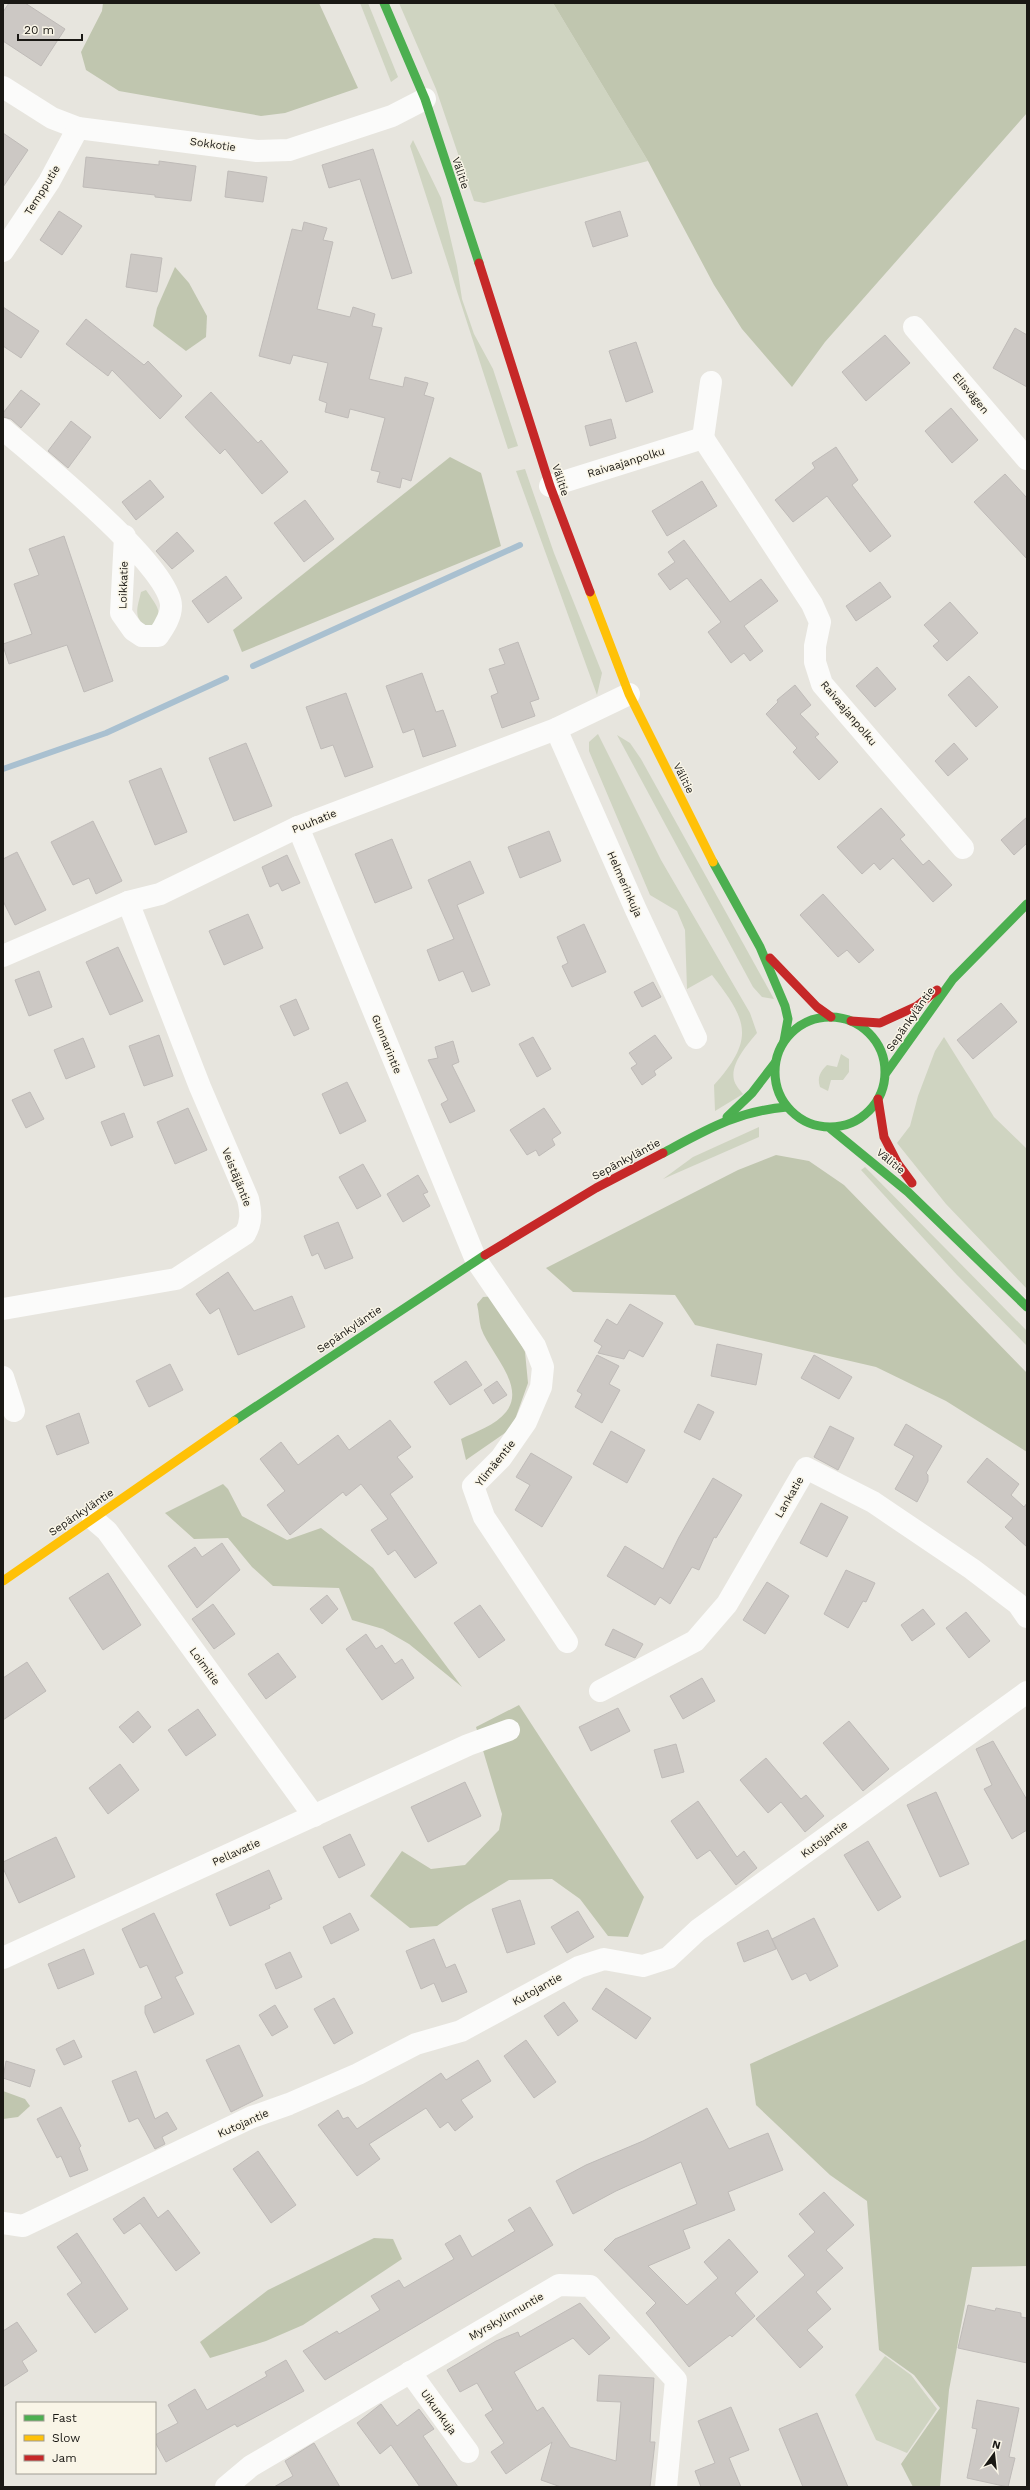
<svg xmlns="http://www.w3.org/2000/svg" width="1030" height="2490" font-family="'Work Sans',sans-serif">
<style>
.green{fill:#cfd4c1}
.forest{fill:#c0c6af}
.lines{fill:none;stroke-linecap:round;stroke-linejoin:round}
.stream{stroke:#a9c0d0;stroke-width:6}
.building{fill:#ccc8c4;stroke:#bfbbb8}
.street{stroke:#fbfbfa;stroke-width:22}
.fast{stroke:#4caf50;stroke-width:9}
.slow{stroke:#ffc107;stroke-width:9}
.jam{stroke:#c62828;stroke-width:9}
.labels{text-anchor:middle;stroke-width:3;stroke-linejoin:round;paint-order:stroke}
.street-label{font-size:11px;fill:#1a1814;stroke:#f9f5e7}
</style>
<rect width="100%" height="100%" fill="#e7e5de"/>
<g class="green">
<polygon points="360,3 368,3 398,77 391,82"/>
<polygon points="399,3 553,3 648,161 484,203 474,201 436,89"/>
<polygon points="413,140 441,198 457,266 462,299 474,334 493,369 518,446 508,449 410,146"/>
<polygon points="525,469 554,553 602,673 597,695 516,471"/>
<path d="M146 590C153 601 164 611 156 624L147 626C132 618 138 606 141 592Z"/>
<path d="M598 734 661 860 750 1013 757 1033C747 1045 730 1064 734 1080 735 1085 740 1090 743 1094L715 1111 714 1085C756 1038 747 1020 712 975L687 989 685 930 677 911 650 895 589 751V742Z"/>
<polygon points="617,735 630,743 641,759 774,999 762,997 753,987"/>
<polygon points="944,1037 994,1117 1027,1149 1027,1289 946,1204 897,1143 910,1126 918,1096 935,1051"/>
<path d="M841 1054 849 1059V1072L843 1080H831L828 1091 820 1087C817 1077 820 1072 827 1065L837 1067Z"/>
<polygon points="759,1127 759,1137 663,1179 693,1157"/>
<polygon points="865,1167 1027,1331 1027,1346 957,1275 861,1170"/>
<polygon points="885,2356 911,2375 937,2409 907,2453 876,2440 855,2395"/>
</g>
<g class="forest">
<polygon points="103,3 319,3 358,88 285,113 261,116 119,91 86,70 81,52 102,11"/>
<polygon points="553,3 1027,3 1027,113 825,342 792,387 742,329 714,285 648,161"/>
<polygon points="175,267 189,283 207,316 206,337 186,351 153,326 157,308"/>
<polygon points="450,457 481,473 501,546 242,652 233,630"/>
<polygon points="776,1155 809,1161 844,1185 1027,1373 1027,1452 946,1401 876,1367 695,1325 675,1295 573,1292 546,1268 738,1170"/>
<path d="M496 1296 525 1352 528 1383 512 1428 466 1460 461 1439C475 1432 496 1425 506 1412 527 1386 489 1352 481 1328 479 1321 479 1312 477 1304L483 1297Z"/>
<polygon points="223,1484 228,1489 242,1516 287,1540 321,1528 373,1568 462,1687 409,1644 383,1629 352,1620 339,1588 273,1586 252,1567 228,1538 194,1539 165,1513"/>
<polygon points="519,1705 644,1897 628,1937 608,1936 580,1899 552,1879 509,1880 466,1906 437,1926 410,1928 370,1896 402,1851 431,1869 465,1865 499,1830 502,1814 476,1727"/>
<polygon points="1027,1939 1027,2266 972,2267 949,2390 940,2487 913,2487 901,2464 940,2408 914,2375 879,2350 867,2201 830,2175 756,2105 750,2064"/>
<polygon points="3,2091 25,2099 30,2106 18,2117 3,2119"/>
<polygon points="374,2238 393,2239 402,2259 303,2325 266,2341 210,2358 200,2342 268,2290"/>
</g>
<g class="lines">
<g class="stream">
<polyline points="253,666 520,545"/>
<polyline points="3,769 106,733 226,678"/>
</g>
</g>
<g class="building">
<polygon points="9,3 25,3 65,29 41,66 3,41 3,12"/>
<polygon points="3,133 28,150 3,187"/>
<polygon points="373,149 412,273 392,279 360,179 329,188 322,165"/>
<polygon points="86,157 159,165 159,161 196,166 191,201 155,197 155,195 83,187"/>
<polygon points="228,171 267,177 263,202 225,197"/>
<polygon points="59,211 82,226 62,255 40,240"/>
<polygon points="620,211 628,236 593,247 585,222"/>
<polygon points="304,222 327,228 323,240 333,242 317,309 350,317 353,307 375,314 372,326 382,328 369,379 403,387 405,377 428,383 424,395 434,398 411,481 402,478 400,488 377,482 380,472 371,470 385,418 350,409 348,418 325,412 327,403 319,400 328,363 293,355 290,364 259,356 292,229 302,231"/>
<polygon points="131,254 162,258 157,292 126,287"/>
<polygon points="3,307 39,331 21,358 3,346"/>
<polygon points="86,319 144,365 148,361 182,396 160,419 112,370 108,376 66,344"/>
<polygon points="1015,328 1027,335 1027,387 993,368"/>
<polygon points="885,335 910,363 866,401 842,372"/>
<polygon points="636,342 653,392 626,402 609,351"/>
<polygon points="21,390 40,404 21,428 11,419 3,417 3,413"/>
<polygon points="211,392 258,443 261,440 288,472 262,494 225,449 220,454 185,417"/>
<polygon points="951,408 978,440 952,463 925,431"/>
<polygon points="611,419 616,438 590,446 585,426"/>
<polygon points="71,421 91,437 68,468 48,451"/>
<polygon points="836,447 858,480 852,485 891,536 870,552 827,496 793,522 775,500 815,468 812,463"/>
<polygon points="1005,474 1027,498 1027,559 974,502"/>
<polygon points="150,480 164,497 136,520 122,502"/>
<polygon points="702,481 717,506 667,536 652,511"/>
<polygon points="305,500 334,539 304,562 274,523"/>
<polygon points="177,532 194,551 172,569 156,551"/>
<polygon points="64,536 113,681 84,692 67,645 9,664 3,646 3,644 32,634 14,584 39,575 29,549"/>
<polygon points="684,540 730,602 761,579 778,601 744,626 763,651 750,661 744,653 731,663 708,632 721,622 687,578 670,590 658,574 675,562 668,552"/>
<polygon points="226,576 242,598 208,623 192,601"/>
<polygon points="880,582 891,597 856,621 846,606"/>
<polygon points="950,602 978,633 947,661 933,646 939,641 924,625"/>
<polygon points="518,642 539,699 530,702 535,716 502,728 491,696 498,693 489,669 505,664 499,649"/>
<polygon points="877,667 896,689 875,707 856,686"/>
<polygon points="422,673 436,712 443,710 456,746 423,757 414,729 403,733 386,686"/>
<polygon points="969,676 998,707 976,727 948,695"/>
<polygon points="795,685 811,705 800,714 819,734 815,737 838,762 819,780 793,752 797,748 766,714 778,702 777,700"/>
<polygon points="346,693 373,767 345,777 333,745 321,749 306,707"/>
<polygon points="246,743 272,806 234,821 209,758"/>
<polygon points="954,743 968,759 948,776 935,761"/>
<polygon points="161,768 187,832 155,845 129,781"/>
<polygon points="881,808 905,835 900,839 923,865 929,860 952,885 933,902 893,858 880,870 874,863 862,874 837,847"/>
<polygon points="1027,817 1027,843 1014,855 1001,840"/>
<polygon points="93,821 122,881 96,894 89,878 73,885 51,842"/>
<polygon points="549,831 561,861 520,878 508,847"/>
<polygon points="392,839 412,888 375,903 355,854"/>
<polygon points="17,852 46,910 15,925 3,901 3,859"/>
<polygon points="287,855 300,883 282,891 278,883 270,887 262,867"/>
<polygon points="470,861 484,893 457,905 490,985 472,992 463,971 439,981 427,950 454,939 428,880"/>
<polygon points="823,894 874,950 859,963 847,950 838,957 800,915"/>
<polygon points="248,914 263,948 224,965 209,931"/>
<polygon points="584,924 606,972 572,987 562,966 568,963 557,937"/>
<polygon points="118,947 143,1001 110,1015 86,962"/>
<polygon points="39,971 52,1007 29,1016 15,980"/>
<polygon points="653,982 661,997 642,1007 634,992"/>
<polygon points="296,999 309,1029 294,1036 280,1006"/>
<polygon points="1001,1003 1017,1022 973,1059 957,1040"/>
<polygon points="159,1035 173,1076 144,1086 129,1046"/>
<polygon points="655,1035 672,1058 654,1071 656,1075 642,1085 631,1068 637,1064 629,1053"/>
<polygon points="533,1037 551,1069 537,1077 519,1044"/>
<polygon points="83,1038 95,1067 66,1079 54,1050"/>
<polygon points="453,1041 459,1062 452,1065 475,1111 450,1123 441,1104 448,1100 428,1060 438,1058 435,1047"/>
<polygon points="347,1082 366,1121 340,1134 322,1094"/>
<polygon points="30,1092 44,1119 26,1128 12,1100"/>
<polygon points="188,1108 207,1150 175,1164 157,1122"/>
<polygon points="544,1108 561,1133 552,1139 555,1145 539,1156 536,1150 527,1155 510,1130"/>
<polygon points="124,1113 133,1137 111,1146 101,1122"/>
<polygon points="363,1164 381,1196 357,1209 339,1177"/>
<polygon points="418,1175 428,1192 423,1194 430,1206 403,1222 387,1194"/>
<polygon points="338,1222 353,1258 325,1269 318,1253 312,1256 304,1236"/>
<polygon points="228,1272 254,1311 292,1296 305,1327 238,1355 219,1308 210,1314 196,1294"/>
<polygon points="630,1304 663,1323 643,1357 629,1350 624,1359 598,1353 602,1346 594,1341 607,1319 617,1325"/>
<polygon points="717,1344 762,1354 756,1385 711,1376"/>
<polygon points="597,1355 619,1366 609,1384 620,1390 602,1423 575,1407 582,1394 577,1391"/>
<polygon points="814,1355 852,1377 839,1399 801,1378"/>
<polygon points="466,1361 482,1385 450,1405 434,1382"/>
<polygon points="170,1364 183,1390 149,1407 136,1381"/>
<polygon points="497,1381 507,1395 493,1404 484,1390"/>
<polygon points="698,1404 714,1412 700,1440 684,1432"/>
<polygon points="79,1413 89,1443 57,1455 46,1426"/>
<polygon points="390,1420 411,1447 397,1457 413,1477 390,1494 437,1563 415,1578 395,1550 388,1555 371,1530 388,1519 361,1484 346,1496 343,1492 290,1535 267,1505 285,1491 260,1459 281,1442 298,1465 338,1435 349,1450"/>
<polygon points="906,1424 942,1446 926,1473 928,1475 928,1481 917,1502 895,1489 914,1456 894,1445"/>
<polygon points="830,1426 854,1438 838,1470 814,1457"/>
<polygon points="611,1431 645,1450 627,1483 593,1464"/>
<polygon points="531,1453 572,1477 542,1527 515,1510 530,1485 516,1477"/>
<polygon points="987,1458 1019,1484 1011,1495 1024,1507 1027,1503 1027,1547 1005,1527 1013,1518 967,1482"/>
<polygon points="713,1478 742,1495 716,1538 714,1537 699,1570 692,1567 670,1604 660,1597 655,1605 607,1576 625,1546 663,1569 679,1537"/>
<polygon points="821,1503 848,1517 827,1557 800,1543"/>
<polygon points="222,1543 240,1570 197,1608 168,1566 195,1547 202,1557"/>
<polygon points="846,1570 875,1583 866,1602 863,1601 848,1628 824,1614"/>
<polygon points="108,1573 141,1625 103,1650 69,1598"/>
<polygon points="767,1582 789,1596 765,1634 743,1620"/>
<polygon points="327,1595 338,1609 322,1624 310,1609"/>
<polygon points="213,1604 235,1634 214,1649 192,1619"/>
<polygon points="480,1605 505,1640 479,1658 454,1623"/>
<polygon points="923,1609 935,1624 912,1641 901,1625"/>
<polygon points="966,1612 990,1641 969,1658 946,1628"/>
<polygon points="613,1629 643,1644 635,1658 605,1645"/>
<polygon points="366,1634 376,1649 382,1645 395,1664 402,1659 414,1678 382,1700 346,1649"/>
<polygon points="278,1653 296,1677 266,1699 248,1674"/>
<polygon points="27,1662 46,1691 3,1720 3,1678"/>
<polygon points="702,1678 715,1701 683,1719 670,1696"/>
<polygon points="618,1708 630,1731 591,1751 579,1727"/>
<polygon points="198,1709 216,1735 186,1756 168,1730"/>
<polygon points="138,1711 151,1727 133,1743 119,1727"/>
<polygon points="849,1721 889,1769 863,1791 823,1743"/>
<polygon points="993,1741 1027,1800 1027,1830 1012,1839 984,1789 992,1785 976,1749"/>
<polygon points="676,1744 684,1772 662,1778 654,1750"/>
<polygon points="766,1758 801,1799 806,1795 824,1816 805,1832 781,1802 768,1813 740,1780"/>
<polygon points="120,1764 139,1790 108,1814 89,1788"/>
<polygon points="465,1782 481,1816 428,1842 411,1807"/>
<polygon points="936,1792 969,1864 940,1877 907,1805"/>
<polygon points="698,1801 737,1857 744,1851 757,1868 736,1885 710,1850 697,1859 671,1821"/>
<polygon points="350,1834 365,1865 339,1878 323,1847"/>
<polygon points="56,1837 75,1877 19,1903 3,1868 3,1862"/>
<polygon points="868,1841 901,1897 878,1911 844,1855"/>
<polygon points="269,1870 282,1899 269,1905 270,1908 230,1926 216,1894"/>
<polygon points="520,1900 535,1944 507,1953 492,1909"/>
<polygon points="578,1911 594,1937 567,1953 551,1927"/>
<polygon points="154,1913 183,1973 175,1977 194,2014 154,2033 145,2013 145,2006 162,1998 147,1965 140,1968 122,1929"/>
<polygon points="350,1913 359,1930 331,1944 323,1927"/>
<polygon points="814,1918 838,1966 810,1981 806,1973 792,1980 772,1939"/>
<polygon points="768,1930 776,1949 744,1962 737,1943"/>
<polygon points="434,1939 446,1968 455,1964 467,1992 442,2002 434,1983 421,1989 406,1951"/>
<polygon points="84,1949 94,1974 58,1989 48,1964"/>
<polygon points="290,1952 302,1977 276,1989 265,1964"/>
<polygon points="606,1988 651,2018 636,2039 592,2009"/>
<polygon points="334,1998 353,2033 334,2044 314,2009"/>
<polygon points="564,2002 578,2021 558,2036 544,2016"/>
<polygon points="275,2005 288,2027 272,2036 259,2015"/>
<polygon points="74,2040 82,2057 64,2065 56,2049"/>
<polygon points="526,2040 556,2082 534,2098 504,2056"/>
<polygon points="239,2045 263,2096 231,2112 206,2060"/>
<polygon points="478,2060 491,2081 461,2100 473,2117 455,2131 448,2122 440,2128 426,2108 369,2144 380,2159 357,2176 318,2125 338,2110 343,2119 348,2117 357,2129 441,2073 446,2080"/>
<polygon points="6,2061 35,2070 30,2087 3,2078"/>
<polygon points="136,2071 155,2119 167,2112 177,2129 162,2137 165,2144 155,2149 138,2118 129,2122 112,2081"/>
<polygon points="61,2107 81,2146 79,2148 88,2170 70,2177 61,2156 57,2158 37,2119"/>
<polygon points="707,2108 729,2149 768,2133 783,2170 728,2192 735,2210 683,2230 690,2248 648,2266 687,2305 718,2278 704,2262 729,2239 758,2272 735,2293 755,2316 732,2337 730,2335 689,2367 646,2313 656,2303 604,2250 615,2239 697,2204 681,2162 616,2191 573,2214 556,2181 586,2165 643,2141"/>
<polygon points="258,2151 296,2205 271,2223 233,2169"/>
<polygon points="824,2192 854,2225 826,2250 843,2268 816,2292 831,2309 807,2330 823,2347 800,2368 756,2319 805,2275 788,2256 815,2232 799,2214"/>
<polygon points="144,2197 158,2218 168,2210 200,2253 176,2271 140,2223 124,2234 113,2219"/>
<polygon points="530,2207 553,2245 325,2380 303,2351 337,2331 339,2334 380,2310 371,2296 399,2280 404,2288 454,2259 445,2244 460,2235 472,2257 515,2231 508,2220"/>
<polygon points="77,2233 128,2309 95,2333 67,2294 82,2283 57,2247"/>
<polygon points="580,2303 610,2338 589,2355 573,2338 514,2372 537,2411 543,2407 570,2447 616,2461 621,2402 597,2401 599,2375 654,2378 650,2442 655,2442 650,2487 561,2487 541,2480 552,2442 506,2474 491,2452 504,2443 485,2415 493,2410 477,2383 460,2392 447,2370 496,2341 518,2332 520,2337"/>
<polygon points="968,2305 995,2311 996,2308 1021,2313 1021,2317 1027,2318 1027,2363 958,2348"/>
<polygon points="17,2322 37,2351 22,2361 28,2371 3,2387 3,2331"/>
<polygon points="286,2360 304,2391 237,2427 235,2424 166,2462 155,2442 155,2435 178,2423 168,2405 195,2389 207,2410 267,2376 265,2372"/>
<polygon points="977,2400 1019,2408 1009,2457 1015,2458 1008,2487 967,2478 977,2429 972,2428"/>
<polygon points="381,2404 397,2426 419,2409 434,2429 423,2436 458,2487 420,2487 391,2445 380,2454 357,2423"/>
<polygon points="731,2407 749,2450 729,2458 741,2487 701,2487 695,2471 715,2463 698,2421"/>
<polygon points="817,2413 848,2487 803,2487 779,2429"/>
<polygon points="314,2443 340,2487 274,2487 293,2476 285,2461"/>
</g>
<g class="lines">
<g class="street">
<polyline points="3,87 52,118 78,128 257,151 289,150 392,116 425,99"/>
<polyline points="3,251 49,182 78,128"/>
<polyline points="914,327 1027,459"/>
<path d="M3 429C36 458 171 566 171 606 171 617 164 627 158 636H142L133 630 121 613 125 536"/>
<polyline points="703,438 711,382"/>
<polyline points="550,486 703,438 812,604 820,622 815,646 815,662 822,684 963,848"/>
<polyline points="556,729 636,910 696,1038"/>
<polyline points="298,827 476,1260 535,1346 543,1367 541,1387 526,1422 501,1458 473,1486 484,1517 567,1642"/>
<polyline points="3,956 128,902 160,894 298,827 556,729 629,694"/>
<path d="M3 1309 176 1279 245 1234C252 1222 251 1212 248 1199L200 1087 128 902"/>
<polyline points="3,1377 14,1411"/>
<polyline points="93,1519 107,1531 314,1816"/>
<polyline points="600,1691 695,1641 727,1604 806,1468 873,1502 972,1569 1018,1604 1027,1617"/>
<polyline points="3,1958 468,1745 509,1730"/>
<polyline points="3,2223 23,2226 252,2117 289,2104 358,2074 416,2044 461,2031 579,1967 604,1959 643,1966 668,1958 698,1930 1027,1692"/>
<polyline points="410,2372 468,2452"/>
<polyline points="226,2487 251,2466 559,2285 590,2286 676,2380 666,2487"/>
</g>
<g class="fast">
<polyline points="384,3 425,99 479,263"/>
<polyline points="713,862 760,947 785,1006 788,1019 784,1041"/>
<circle cx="830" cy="1072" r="55"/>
<polyline points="886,1073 953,979 1027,904"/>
<polyline points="727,1117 752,1093 775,1063"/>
<polyline points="831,1129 908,1192 1027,1307"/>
<path d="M663 1153C706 1130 737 1111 787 1107"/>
<polyline points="234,1421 485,1255"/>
</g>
<g class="slow">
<polyline points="590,592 629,694 713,862"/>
<polyline points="3,1581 234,1421"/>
</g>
<g class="jam">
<polyline points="479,263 550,486 590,592"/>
<polyline points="770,958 817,1007 831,1017"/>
<polyline points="851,1021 880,1023 917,1006 937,990"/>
<polyline points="878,1099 884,1137 898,1164 912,1183"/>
<polyline points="485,1255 596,1188 663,1153"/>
</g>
</g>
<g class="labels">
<g class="street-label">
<text transform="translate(213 144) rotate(8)" y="4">Sokkotie</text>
<text transform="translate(461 173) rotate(72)" y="4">Välitie</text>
<text transform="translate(42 190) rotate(-58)" y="4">Tempputie</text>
<text transform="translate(971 393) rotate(50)" y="4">Elisvägen</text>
<text transform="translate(626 462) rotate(-17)" y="4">Raivaajanpolku</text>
<text transform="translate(561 480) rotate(72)" y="4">Välitie</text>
<text transform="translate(123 585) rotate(-88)" y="4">Loikkatie</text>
<text transform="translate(849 713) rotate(50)" y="4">Raivaajanpolku</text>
<text transform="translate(684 778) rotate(63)" y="4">Välitie</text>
<text transform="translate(314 821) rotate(-22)" y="4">Puuhatie</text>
<text transform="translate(625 884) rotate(66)" y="4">Helmerinkuja</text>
<text transform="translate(910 1019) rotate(-55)" y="4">Sepänkyläntie</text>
<text transform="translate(387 1044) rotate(68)" y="4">Gunnarintie</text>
<text transform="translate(626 1159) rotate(-28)" y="4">Sepänkyläntie</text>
<text transform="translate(891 1161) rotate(40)" y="4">Välitie</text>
<text transform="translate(237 1177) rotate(68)" y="4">Veistäjäntie</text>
<text transform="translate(349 1329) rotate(-34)" y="4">Sepänkyläntie</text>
<text transform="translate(495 1463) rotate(-51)" y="4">Ylimäentie</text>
<text transform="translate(789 1497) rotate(-60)" y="4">Lankatie</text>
<text transform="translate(81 1512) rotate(-34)" y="4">Sepänkyläntie</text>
<text transform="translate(205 1666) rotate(54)" y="4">Loimitie</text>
<text transform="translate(824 1839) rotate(-36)" y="4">Kutojantie</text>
<text transform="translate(236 1852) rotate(-24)" y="4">Pellavatie</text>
<text transform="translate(537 1989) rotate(-29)" y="4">Kutojantie</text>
<text transform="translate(243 2123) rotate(-24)" y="4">Kutojantie</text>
<text transform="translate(506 2316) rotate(-30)" y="4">Myrskylinnuntie</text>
<text transform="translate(439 2412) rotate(54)" y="4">Uikunkuja</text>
</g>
</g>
<rect width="1030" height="2490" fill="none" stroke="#1a1814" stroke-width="8"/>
<rect x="16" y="2402" width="140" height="72" fill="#f9f5e7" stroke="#a09d93"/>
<rect x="24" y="2415" width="20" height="6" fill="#4caf50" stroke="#a09d93"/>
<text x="52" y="2422" font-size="12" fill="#1a1814">Fast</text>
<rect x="24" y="2435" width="20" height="6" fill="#ffc107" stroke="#a09d93"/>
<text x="52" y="2442" font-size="12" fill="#1a1814">Slow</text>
<rect x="24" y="2455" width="20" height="6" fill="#c62828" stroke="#a09d93"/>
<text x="52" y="2462" font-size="12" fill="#1a1814">Jam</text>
<g transform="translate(994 2454) rotate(15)" stroke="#f9f5e7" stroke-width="3" paint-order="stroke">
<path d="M0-3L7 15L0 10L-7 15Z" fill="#1a1814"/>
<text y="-6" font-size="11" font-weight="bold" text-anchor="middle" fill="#1a1814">N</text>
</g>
<path d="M18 34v6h64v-6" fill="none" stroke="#1a1814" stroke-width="2"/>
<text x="24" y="34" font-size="12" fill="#1a1814" stroke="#f9f5e7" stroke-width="3" paint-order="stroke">20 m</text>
</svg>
